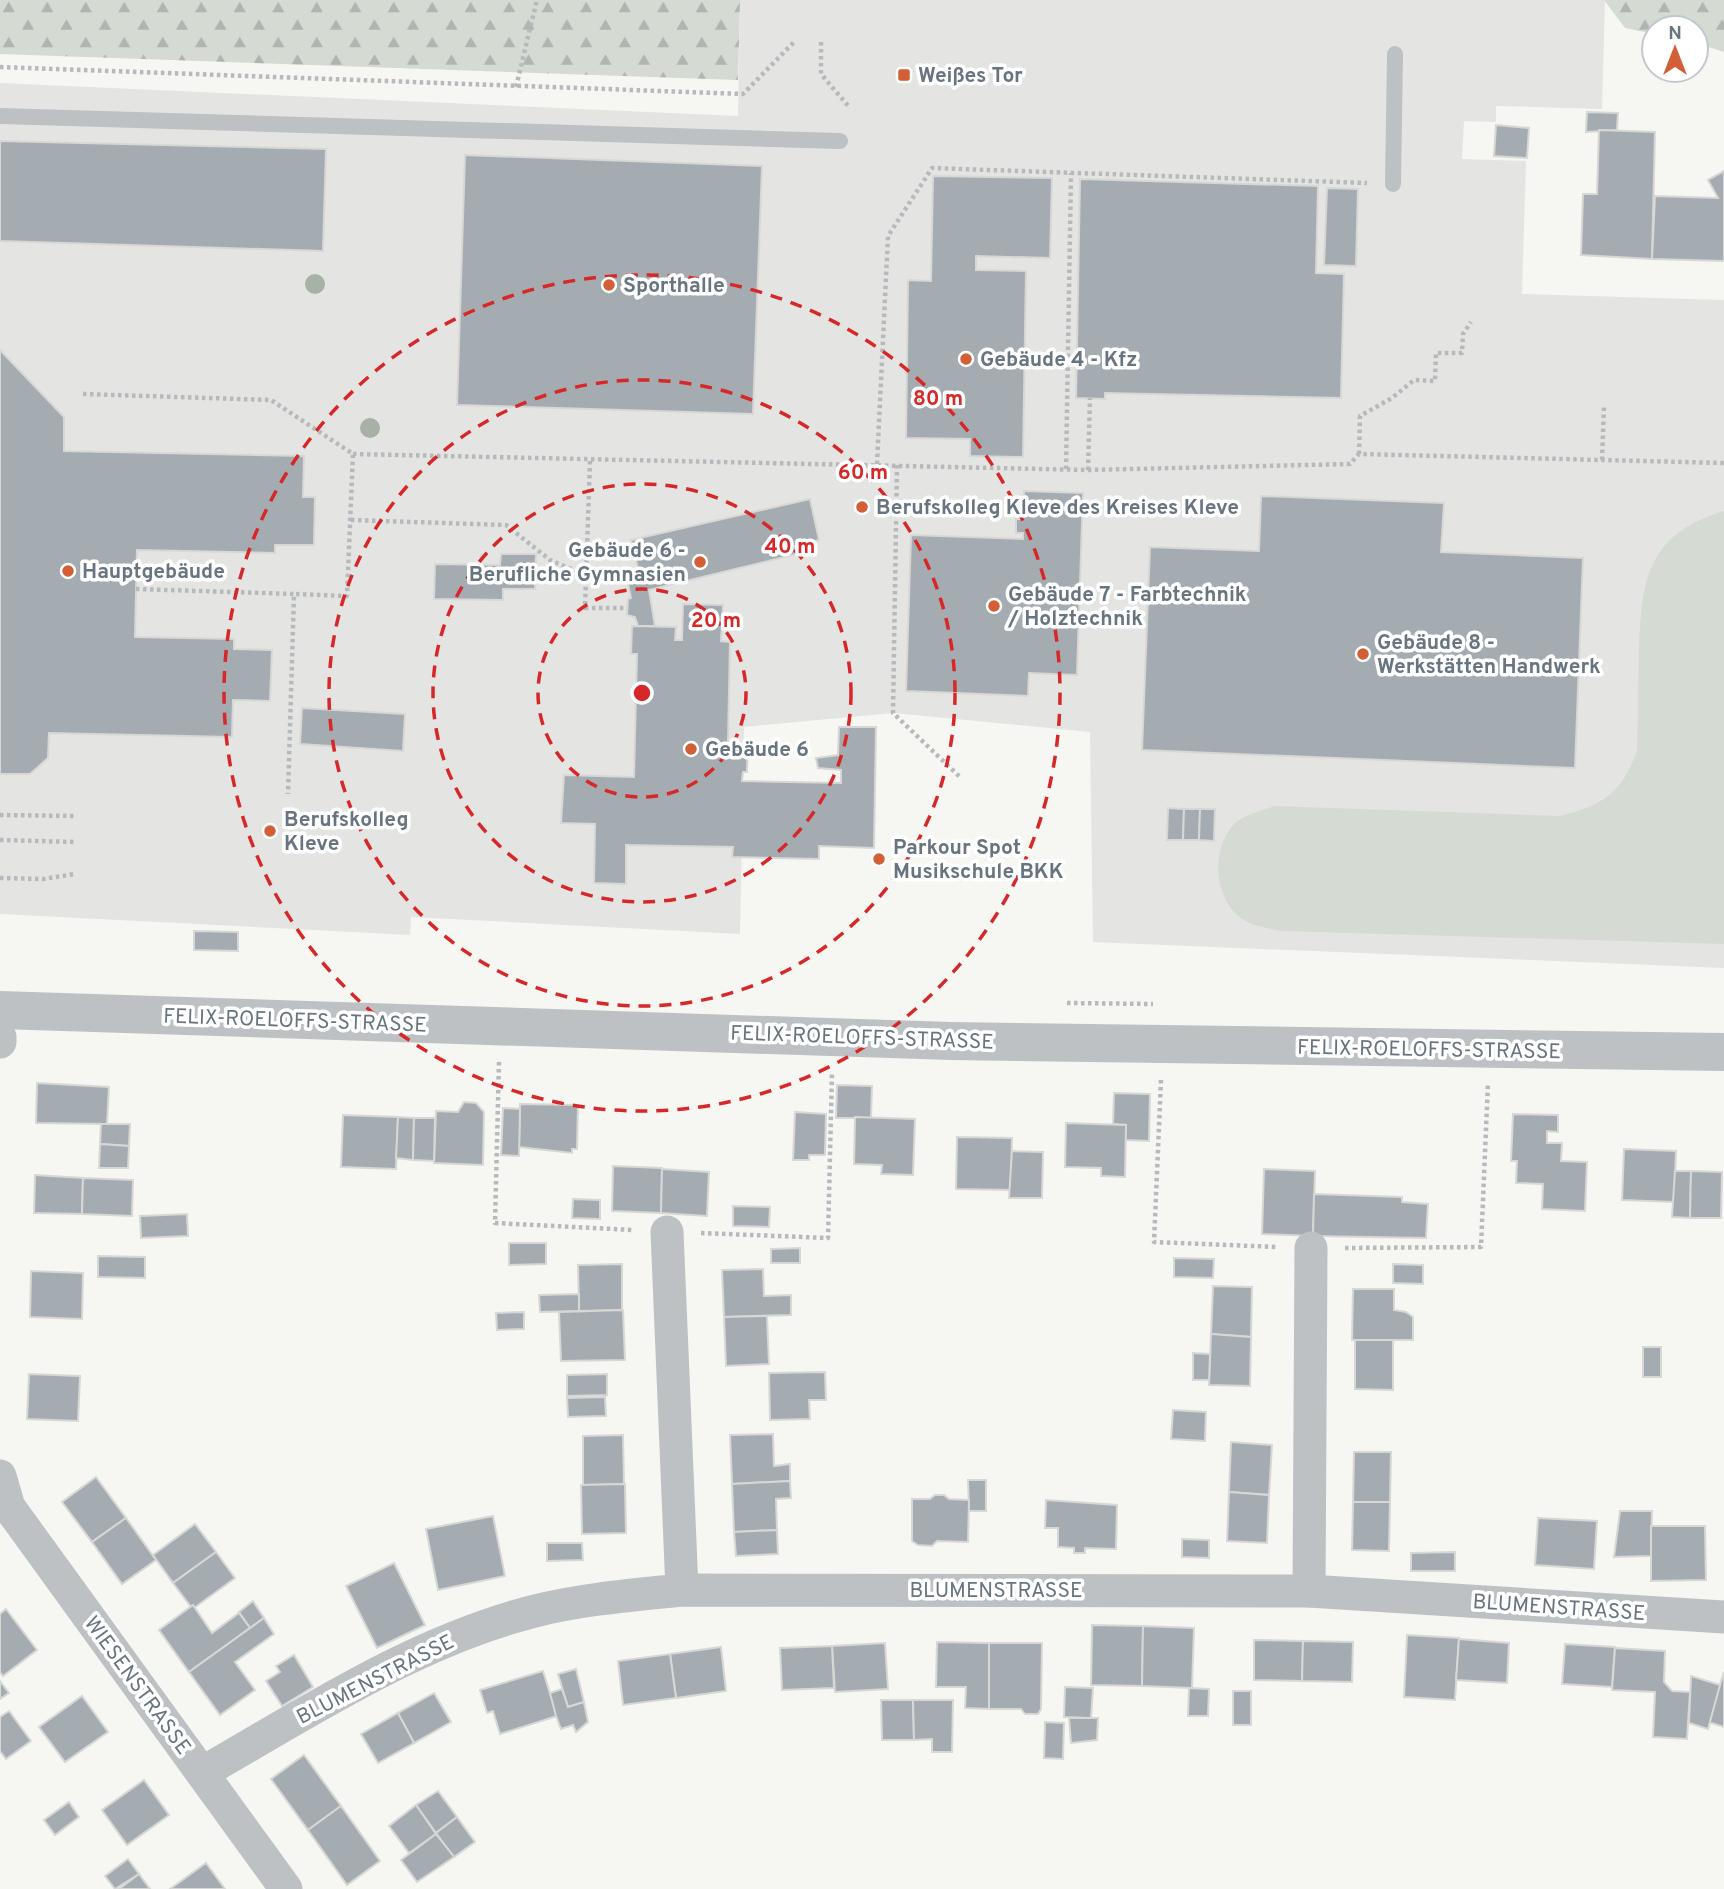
<svg xmlns="http://www.w3.org/2000/svg" width="1724" height="1889" font-family="Overpass,sans-serif">
<style>
.built{fill:#e4e5e3}
.grass{fill:#d5dad3}
.forest{fill:url(#forest-firs)}
.building{fill:#a5acb1;stroke:#d7d7d6;stroke-width:2}
.lines{fill:none;stroke-linecap:round;stroke-linejoin:round}
.path{stroke:#b7babc;stroke-width:4.5;stroke-dasharray:3.5 3.5;stroke-linecap:butt}
.service{stroke:#bdc1c4;stroke-width:16}
.minor{stroke:#bdc1c4;stroke-width:33}
.tertiary{stroke:#bdc1c4;stroke-width:38}
.tree{fill:#a8b1a5}
.ring{fill:none;stroke:#d62828;stroke-width:3.5;stroke-dasharray:12 9}
.poi-dot{fill:#d35f36;stroke:#fff;stroke-width:2.5}
.labels{text-anchor:middle;stroke-width:7;stroke-linejoin:round;paint-order:stroke}
.poi-label{font-size:21px;font-weight:bold;fill:#687581;stroke:#fff;text-anchor:start}
.street-label{font-size:21px;fill:#687581;stroke:#fff}
.centre{fill:#d62828;stroke:#fff;stroke-width:3.5}
.ring-label{font-size:21px;text-anchor:middle;font-weight:bold;fill:#d62828;stroke:#fff;stroke-width:7;stroke-linejoin:round;paint-order:stroke}
</style>
<defs>
<pattern id="forest-firs" width="22" height="20" patternUnits="userSpaceOnUse" patternTransform="scale(1.75)"><rect width="22" height="20" fill="#d5dad3"/><path d="M5 1l3.5 6h-7zM16 11l3.5 6h-7z" fill="#b1b5b1"/></pattern>
</defs>
<rect width="100%" height="100%" fill="#f6f6f3"/>
<polygon class="built" points="740,0 1605,0 1602,109 1496,106 1496,122 1464,121 1462,159 1526,161 1522,294 1724,300 1724,968 1093,942 1090,732 893,713 744,727 740,934 411,917 410,935 0,914 0,83 738,116"/>
<path class="grass" d="M1724 511V944L1283 931C1267 928 1249 926 1237 915 1213 892 1212 848 1234 824 1243 815 1263 810 1275 806L1560 816C1603 805 1621 794 1637 751 1638 719 1638 686 1639 654 1641 582 1646 534 1724 511Z"/>
<g class="forest">
<polygon points="0,0 740,0 738,80 0,54"/>
<polygon points="1604,0 1724,0 1724,52 1696,43 1696,28 1654,28 1654,34 1625,28"/>
</g>
<g class="building">
<polygon points="1587,112 1618,113 1617,130 1586,132"/>
<polygon points="1496,125 1529,128 1527,158 1494,156"/>
<polygon points="1599,130 1655,132 1652,259 1581,255 1583,194 1597,194"/>
<polygon points="0,141 326,149 323,251 0,241"/>
<polygon points="465,155 762,166 753,414 457,405"/>
<polygon points="1724,171 1724,261 1652,259 1655,196 1718,198 1708,180"/>
<polygon points="933,176 1052,178 1050,258 976,256 976,270 1026,271 1023,457 970,456 970,439 906,438 908,280 931,281"/>
<polygon points="1080,179 1318,186 1316,273 1344,274 1341,398 1105,393 1105,399 1076,398"/>
<polygon points="1327,188 1358,189 1356,266 1324,265"/>
<polygon points="0,350 64,417 64,451 304,456 303,497 315,497 314,545 275,545 275,553 137,550 135,637 234,639 234,649 272,650 270,701 233,700 232,737 49,733 48,758 30,774 0,774"/>
<polygon points="1024,491 1083,493 1077,675 1029,673 1028,696 906,691 911,535 1023,539 1023,533 1016,533 1016,519 1023,519"/>
<polygon points="1261,496 1444,503 1441,552 1583,558 1575,768 1142,750 1150,547 1259,551"/>
<polygon points="810,499 819,540 795,546 797,554 649,590 655,626 638,626 635,617 627,615 628,599 631,598 626,574 638,569 631,540"/>
<polygon points="501,554 536,554 535,589 503,589 503,600 434,599 435,564 500,565"/>
<polygon points="683,604 723,605 721,641 730,642 728,743 748,743 747,772 743,772 742,781 841,783 841,770 818,768 816,758 838,755 839,727 876,727 874,848 819,846 819,859 732,857 733,847 626,845 626,884 594,883 595,824 561,823 564,775 634,777 637,654 631,654 632,626 676,627 675,640 682,640"/>
<polygon points="302,708 405,714 403,751 300,744"/>
<polygon points="1168,808 1184,809 1183,840 1167,840"/>
<polygon points="1184,809 1200,809 1199,840 1183,840"/>
<polygon points="1200,809 1215,809 1214,841 1199,840"/>
<polygon points="194,931 238,932 238,951 194,950"/>
<polygon points="37,1083 109,1087 107,1124 36,1123"/>
<polygon points="837,1085 872,1086 871,1118 836,1118"/>
<polygon points="1114,1093 1150,1094 1149,1141 1125,1140 1126,1125 1113,1124"/>
<polygon points="464,1102 476,1103 484,1112 483,1165 434,1163 436,1111 458,1112"/>
<polygon points="520,1104 578,1105 577,1149 572,1149 572,1153 519,1147"/>
<polygon points="503,1108 520,1109 519,1156 501,1155"/>
<polygon points="795,1112 826,1114 825,1155 809,1155 809,1160 793,1160"/>
<polygon points="1513,1114 1558,1115 1558,1132 1547,1131 1547,1143 1562,1143 1561,1161 1587,1162 1585,1211 1542,1209 1543,1184 1516,1183 1517,1161 1511,1161"/>
<polygon points="343,1115 398,1117 396,1169 341,1167"/>
<polygon points="398,1117 414,1118 413,1160 396,1158"/>
<polygon points="855,1117 915,1119 913,1175 881,1174 882,1165 854,1164"/>
<polygon points="414,1118 435,1118 434,1161 413,1160"/>
<polygon points="1066,1123 1126,1125 1125,1177 1101,1176 1101,1168 1065,1167"/>
<polygon points="101,1124 130,1124 129,1146 100,1144"/>
<polygon points="957,1137 1012,1138 1011,1190 956,1189"/>
<polygon points="100,1144 129,1146 128,1168 99,1168"/>
<polygon points="1624,1149 1676,1151 1674,1202 1622,1200"/>
<polygon points="1012,1151 1043,1152 1042,1198 1009,1198"/>
<polygon points="613,1166 662,1168 661,1213 612,1211"/>
<polygon points="662,1169 709,1172 707,1216 661,1213"/>
<polygon points="1264,1169 1315,1171 1313,1236 1262,1234"/>
<polygon points="1675,1171 1691,1171 1690,1218 1672,1217"/>
<polygon points="1691,1171 1722,1172 1721,1218 1690,1218"/>
<polygon points="35,1175 83,1178 82,1214 34,1213"/>
<polygon points="83,1178 133,1180 132,1216 82,1214"/>
<polygon points="1314,1194 1402,1197 1402,1202 1428,1204 1426,1238 1313,1236"/>
<polygon points="573,1199 600,1200 600,1219 572,1218"/>
<polygon points="733,1206 770,1207 769,1227 733,1226"/>
<polygon points="187,1214 188,1236 141,1238 140,1216"/>
<polygon points="509,1243 546,1243 546,1264 509,1265"/>
<polygon points="800,1248 800,1263 771,1263 771,1249"/>
<polygon points="98,1256 145,1257 145,1278 98,1277"/>
<polygon points="1174,1258 1214,1259 1213,1278 1174,1277"/>
<polygon points="622,1264 622,1310 579,1311 578,1265"/>
<polygon points="1393,1264 1423,1265 1423,1284 1393,1283"/>
<polygon points="763,1269 764,1296 791,1295 791,1315 724,1317 722,1270"/>
<polygon points="31,1271 83,1273 82,1319 30,1317"/>
<polygon points="1213,1286 1252,1287 1251,1337 1211,1334"/>
<polygon points="1353,1289 1394,1289 1394,1310 1406,1312 1413,1317 1413,1340 1352,1340"/>
<polygon points="579,1294 579,1311 540,1312 539,1295"/>
<polygon points="623,1310 625,1360 561,1361 559,1312"/>
<polygon points="524,1312 524,1329 497,1330 496,1313"/>
<polygon points="767,1316 769,1364 726,1366 724,1317"/>
<polygon points="1211,1334 1251,1337 1250,1386 1209,1385"/>
<polygon points="1355,1340 1393,1340 1393,1390 1355,1389"/>
<rect x="1643" y="1347" width="18" height="30"/>
<polygon points="1193,1353 1210,1354 1209,1380 1193,1380"/>
<polygon points="825,1372 826,1400 809,1400 810,1419 770,1420 769,1373"/>
<polygon points="29,1374 80,1376 78,1421 27,1419"/>
<polygon points="607,1374 607,1395 567,1396 567,1375"/>
<polygon points="605,1397 606,1416 568,1417 567,1398"/>
<polygon points="1173,1410 1206,1412 1205,1441 1171,1439"/>
<polygon points="773,1434 774,1466 790,1464 790,1481 732,1484 730,1435"/>
<polygon points="623,1435 624,1484 583,1485 583,1436"/>
<polygon points="1231,1442 1272,1445 1269,1495 1229,1492"/>
<polygon points="1354,1452 1391,1452 1390,1502 1353,1502"/>
<polygon points="96,1477 126,1518 92,1542 62,1502"/>
<polygon points="968,1480 986,1480 986,1511 969,1511"/>
<polygon points="790,1481 791,1498 776,1499 777,1530 734,1532 732,1484"/>
<polygon points="625,1484 626,1533 582,1534 581,1485"/>
<polygon points="1229,1492 1269,1495 1267,1543 1227,1541"/>
<polygon points="935,1495 944,1495 949,1499 969,1500 968,1542 937,1541 932,1546 918,1545 912,1541 912,1499 930,1499"/>
<polygon points="1046,1500 1117,1505 1116,1549 1085,1548 1085,1553 1074,1553 1074,1548 1058,1547 1058,1528 1045,1528"/>
<polygon points="1353,1502 1390,1502 1389,1551 1352,1550"/>
<polygon points="1620,1511 1652,1511 1651,1556 1614,1557"/>
<polygon points="493,1516 505,1576 438,1590 426,1529"/>
<polygon points="126,1518 156,1560 122,1584 92,1542"/>
<polygon points="1538,1518 1597,1521 1594,1569 1535,1565"/>
<polygon points="195,1524 216,1552 173,1583 153,1555"/>
<polygon points="1651,1526 1705,1526 1706,1580 1651,1581"/>
<polygon points="777,1530 778,1554 736,1556 734,1532"/>
<polygon points="1182,1539 1209,1540 1209,1558 1182,1557"/>
<polygon points="547,1543 582,1543 583,1560 547,1561"/>
<polygon points="216,1552 235,1578 194,1608 191,1607 173,1583"/>
<polygon points="1455,1552 1455,1571 1411,1571 1411,1553"/>
<polygon points="394,1563 425,1625 377,1648 346,1586"/>
<polygon points="253,1601 264,1618 250,1628 239,1612"/>
<polygon points="193,1605 212,1633 239,1613 250,1628 189,1672 159,1630"/>
<polygon points="6,1609 37,1650 3,1676 0,1672 0,1614"/>
<polygon points="264,1618 274,1634 235,1662 255,1690 220,1715 189,1672"/>
<polygon points="1092,1625 1143,1626 1142,1686 1091,1685"/>
<polygon points="1143,1626 1194,1628 1192,1688 1142,1686"/>
<polygon points="1407,1635 1459,1638 1455,1700 1404,1697"/>
<polygon points="1459,1639 1509,1643 1507,1683 1456,1680"/>
<polygon points="1254,1640 1303,1641 1302,1681 1254,1680"/>
<polygon points="1303,1641 1353,1642 1352,1682 1302,1681"/>
<polygon points="937,1642 989,1643 989,1709 965,1708 966,1687 936,1687"/>
<polygon points="885,1643 888,1689 835,1692 832,1646"/>
<polygon points="989,1643 1042,1643 1041,1709 1038,1714 1025,1714 1021,1709 989,1709"/>
<polygon points="1565,1644 1615,1647 1612,1687 1562,1684"/>
<polygon points="832,1646 834,1688 782,1690 780,1648"/>
<polygon points="721,1647 726,1691 676,1698 670,1654"/>
<polygon points="1615,1648 1665,1651 1664,1682 1672,1691 1690,1692 1687,1739 1653,1737 1655,1692 1612,1690"/>
<polygon points="670,1654 676,1698 623,1705 618,1661"/>
<polygon points="294,1655 313,1687 282,1706 266,1681 280,1672 276,1666"/>
<polygon points="576,1669 584,1702 568,1707 558,1674"/>
<polygon points="543,1671 557,1716 500,1734 493,1711 487,1713 480,1690"/>
<polygon points="1724,1672 1724,1727 1708,1722"/>
<polygon points="1691,1676 1720,1685 1708,1729 1689,1723"/>
<polygon points="0,1681 9,1693 0,1699"/>
<polygon points="1065,1687 1093,1688 1091,1718 1064,1717"/>
<polygon points="1189,1688 1209,1689 1208,1716 1188,1716"/>
<polygon points="562,1689 568,1707 584,1702 588,1722 576,1732 573,1725 561,1729 556,1716 550,1693"/>
<rect x="1233" y="1691" width="18" height="34"/>
<polygon points="434,1693 451,1722 414,1743 398,1713"/>
<polygon points="82,1696 108,1732 65,1762 39,1727"/>
<polygon points="881,1700 913,1700 914,1740 882,1740"/>
<polygon points="913,1700 953,1700 952,1752 932,1752 932,1739 914,1740"/>
<polygon points="9,1711 31,1741 6,1759 0,1751 0,1717"/>
<polygon points="398,1713 414,1743 378,1763 361,1734"/>
<polygon points="1069,1718 1098,1718 1097,1740 1071,1743"/>
<polygon points="1045,1722 1064,1723 1063,1759 1044,1758"/>
<polygon points="304,1755 341,1806 308,1830 271,1779"/>
<polygon points="144,1780 169,1815 127,1845 102,1810"/>
<polygon points="438,1791 457,1817 436,1833 416,1805"/>
<polygon points="69,1802 79,1817 55,1835 44,1820"/>
<polygon points="416,1805 436,1834 409,1853 389,1826"/>
<polygon points="341,1806 380,1861 347,1885 308,1830"/>
<polygon points="457,1817 475,1842 454,1857 436,1833"/>
<polygon points="436,1834 454,1857 417,1882 401,1860"/>
<polygon points="128,1859 139,1874 115,1889 105,1876"/>
<polygon points="206,1863 225,1889 170,1889"/>
<polygon points="139,1874 150,1889 119,1889"/>
</g>
<g class="lines">
<g class="path">
<polyline points="821,42 821,74 850,108"/>
<polyline points="0,67 743,94 795,41"/>
<polyline points="516,87 537,0"/>
<polyline points="83,394 271,400 353,454 347,596 294,594"/>
<polyline points="353,454 1088,470 1350,464 1359,454 1724,463"/>
<polyline points="1359,454 1360,416 1392,398 1414,380 1435,381 1436,353 1462,353 1463,334 1471,322"/>
<polyline points="1602,460 1604,407"/>
<polyline points="590,461 585,608 627,608"/>
<polyline points="877,464 888,236 932,168 1367,183"/>
<polyline points="897,465 893,713 961,778"/>
<polyline points="1066,469 1071,173"/>
<polyline points="1088,470 1090,398"/>
<polyline points="351,520 506,525 550,560 585,575"/>
<polyline points="136,589 294,594 288,794"/>
<polyline points="0,815 77,816"/>
<polyline points="0,840 76,842"/>
<polyline points="0,878 43,879 75,874"/>
<polyline points="1067,1003 1153,1004"/>
<polyline points="499,1062 495,1223 633,1230"/>
<polyline points="1161,1080 1154,1242 1277,1247"/>
<polyline points="701,1233 828,1238 832,1073"/>
<polyline points="1345,1248 1481,1247 1488,1083"/>
</g>
<g class="service">
<polyline points="0,116 840,141"/>
<polyline points="1393,184 1395,54"/>
</g>
<g class="minor">
<polyline points="0,1037 0,1042"/>
<polyline points="667,1232 682,1590"/>
<polyline points="0,1476 9,1507 286,1889"/>
<polyline points="1309,1591 1311,1248"/>
<path d="M202 1773C308 1712 416 1641 535 1611 583 1599 633 1595 682 1590L1309 1591 1724 1617"/>
</g>
<polyline class="tertiary" points="0,1010 951,1041 1724,1052"/>
</g>
<g class="tree">
<circle cx="315" cy="284" r="10"/>
<circle cx="370" cy="428" r="10"/>
</g>
<g class="ring">
<circle cx="642" cy="693" r="104"/>
<circle cx="642" cy="693" r="209"/>
<circle cx="642" cy="693" r="313"/>
<circle cx="642" cy="693" r="418"/>
</g>
<g class="poi-dot">
<rect x="897" y="68" width="14" height="14" rx="3.5"/>
<circle cx="609" cy="285" r="7"/>
<circle cx="966" cy="359" r="7"/>
<circle cx="862" cy="507" r="7"/>
<circle cx="700" cy="562" r="7"/>
<circle cx="68" cy="571" r="7"/>
<circle cx="994" cy="606" r="7"/>
<circle cx="1363" cy="654" r="7"/>
<circle cx="691" cy="749" r="7"/>
<circle cx="270" cy="831" r="7"/>
<circle cx="879" cy="859" r="7"/>
</g>
<g class="labels">
<g class="poi-label">
<text x="918" y="82">Weißes Tor</text>
<text x="623" y="292">Sporthalle</text>
<text x="980" y="366">Gebäude 4 - Kfz</text>
<text x="876" y="514">Berufskolleg Kleve des Kreises Kleve</text>
<text x="686" y="557" text-anchor="end">Gebäude 6 -<tspan x="686" dy="24">Berufliche Gymnasien</tspan></text>
<text x="82" y="578">Hauptgebäude</text>
<text x="1008" y="601">Gebäude 7 - Farbtechnik<tspan x="1008" dy="24">/ Holztechnik</tspan></text>
<text x="1377" y="649">Gebäude 8 -<tspan x="1377" dy="24">Werkstätten Handwerk</tspan></text>
<text x="705" y="756">Gebäude 6</text>
<text x="284" y="826">Berufskolleg<tspan x="284" dy="24">Kleve</tspan></text>
<text x="893" y="854">Parkour Spot<tspan x="893" dy="24">Musikschule BKK</tspan></text>
</g>
<g class="street-label">
<text transform="translate(295 1020) rotate(2)" y="7">FELIX-ROELOFFS-STRASSE</text>
<text transform="translate(862 1037) rotate(2)" y="7">FELIX-ROELOFFS-STRASSE</text>
<text transform="translate(1429 1049) rotate(1)" y="7">FELIX-ROELOFFS-STRASSE</text>
<text x="996" y="1597">BLUMENSTRASSE</text>
<text transform="translate(1559 1607) rotate(4)" y="7">BLUMENSTRASSE</text>
<text transform="translate(375 1679) rotate(-27)" y="7">BLUMENSTRASSE</text>
<text transform="translate(138 1685) rotate(54)" y="7">WIESENSTRASSE</text>
</g>
</g>
<circle cx="642" cy="693" r="10" class="centre"/>
<g class="ring-label">
<text x="938" y="405">80 m</text>
<text x="863" y="479">60 m</text>
<text x="790" y="553">40 m</text>
<text x="716" y="627">20 m</text>
</g>
<g transform="translate(1675 49)"><circle r="33" fill="#ffffff" stroke="#c3c8cd" stroke-width="2"/>
<path d="M0-5L12 26L0 18L-12 26Z" fill="#d35f36"/>
<text y="-10" font-size="19" font-weight="bold" text-anchor="middle" fill="#687581">N</text>
</g>
</svg>
